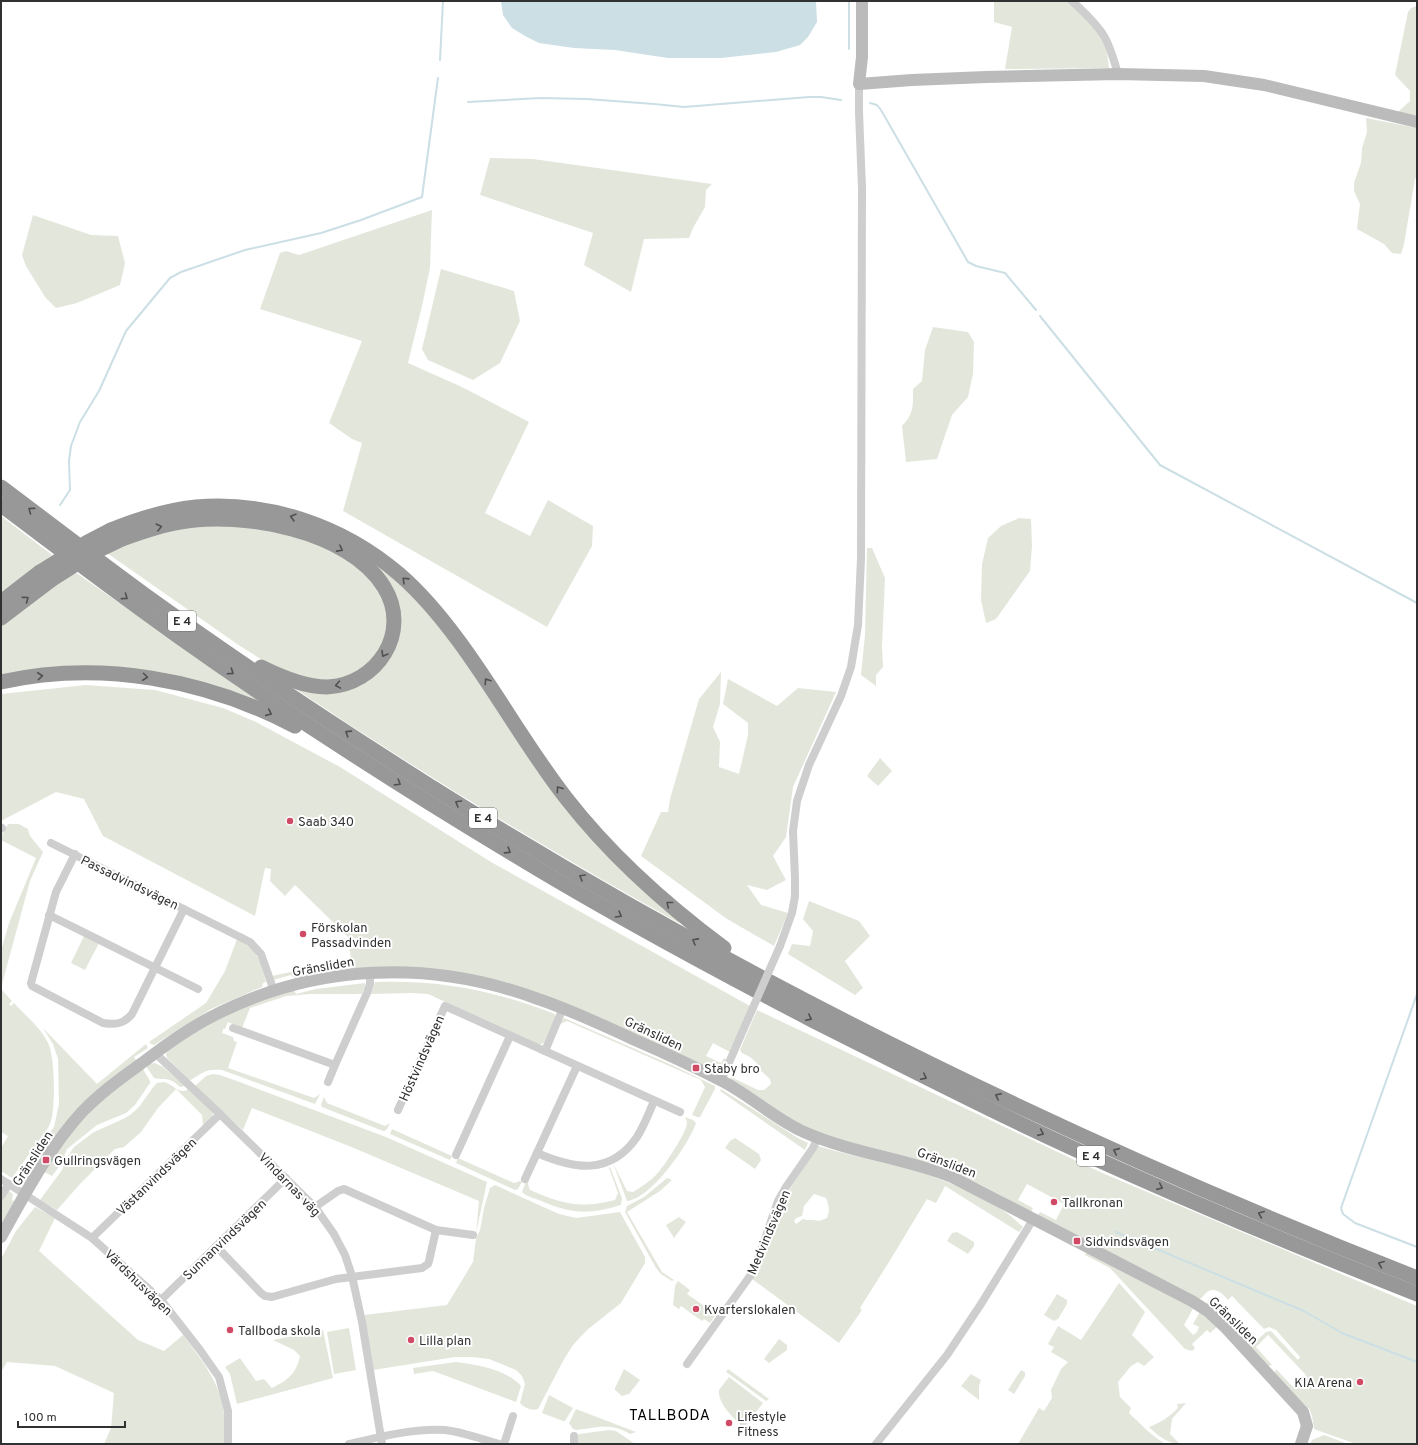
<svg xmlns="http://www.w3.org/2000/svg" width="1418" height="1445" font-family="Overpass,sans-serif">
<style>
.green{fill:#e3e7db;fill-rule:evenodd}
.water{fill:#cbdfe5}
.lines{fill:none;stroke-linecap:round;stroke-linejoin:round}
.stream{stroke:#cbdfe5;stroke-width:2}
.street{stroke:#cecece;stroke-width:8}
.secondary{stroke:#bbb;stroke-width:12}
.highway{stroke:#989898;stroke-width:15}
.street-bridge{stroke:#cecece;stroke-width:8}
.highway-bridge{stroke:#989898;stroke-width:15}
.oneway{stroke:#505050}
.poi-dot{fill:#d14a65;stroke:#fff;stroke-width:1.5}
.labels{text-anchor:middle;stroke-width:4;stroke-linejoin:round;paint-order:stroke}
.shield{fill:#fff;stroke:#6f6f6f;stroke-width:1}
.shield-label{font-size:12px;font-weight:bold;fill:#313131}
.poi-label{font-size:13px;fill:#313131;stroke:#fff;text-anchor:start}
.street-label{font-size:13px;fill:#313131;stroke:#fff}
.quarter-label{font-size:15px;letter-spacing:1px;fill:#000;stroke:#fff}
</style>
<rect width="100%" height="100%" fill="#fff"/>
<g class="green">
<polygon points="994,1 1076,1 1104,29 1109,68 1005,69 1012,27 994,22"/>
<polygon points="1417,6 1417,116 1398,112 1410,101 1410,91 1395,75 1408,12 1411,8"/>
<polygon points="1366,118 1417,128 1417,176 1415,179 1404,244 1401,254 1392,253 1384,244 1357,229 1360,204 1354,191 1354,183 1361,163 1362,148 1367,132"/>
<polygon points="490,158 533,159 712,184 706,190 705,207 693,228 689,238 644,239 631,292 584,265 593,233 480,195"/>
<polygon points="432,210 430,268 422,306 408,363 462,387 529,422 485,513 530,536 548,500 593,526 592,546 547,627 343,511 362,443 352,439 329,423 362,341 260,309 280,253 286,251 299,255"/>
<polygon points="33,215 91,235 118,236 125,263 120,285 77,303 56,308 45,297 26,266 22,255"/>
<polygon points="441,269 514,291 520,321 500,363 473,380 428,360 422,349"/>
<path d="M933 327 968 332 974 342 973 374 968 397 952 415 937 459 906 462 902 426C914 414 913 405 913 389L922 381 925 350Z"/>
<path d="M209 512C226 512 244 512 261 515 415 537 472 682 555 792 581 826 609 858 640 887 653 898 667 909 680 920L679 923C545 849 415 769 288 684V683C304 689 321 694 338 691 393 682 413 623 385 579 375 563 356 552 340 544 267 506 194 507 118 536L115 534C146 522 176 515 209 512Z"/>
<polygon points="1,516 52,555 1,592"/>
<polygon points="1019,518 1031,519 1032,546 1030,571 996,619 986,623 981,600 982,564 988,538 1001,526"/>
<polygon points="229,525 297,536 338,554 372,579 387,608 387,624 384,640 370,664 348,677 320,681 293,674 264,661 237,644 107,553 129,542 182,528"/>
<polygon points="867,548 872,548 885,578 882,647 883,667 876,675 876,686 861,675 865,635"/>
<polygon points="75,572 256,699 256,703 191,680 1,677 1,626 23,608"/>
<polygon points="721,672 720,704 713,727 720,742 719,767 739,774 748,735 748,723 723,704 728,679 777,706 798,688 836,692 793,787 786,837 773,856 786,880 767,890 747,885 761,905 788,913 774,946 727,919 641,856 661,812 668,812 670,799 699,699"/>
<polygon points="86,685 155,690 223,708 256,722 340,767 491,862 750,1006 730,1052 713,1043 706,1056 721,1063 724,1058 727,1060 723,1068 718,1073 480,977 297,980 291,975 273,980 272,976 351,959 348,937 295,885 285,896 270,881 271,869 265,868 255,916 103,836 84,799 56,792 1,821 1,694"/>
<polygon points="880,758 892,771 878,786 867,776"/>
<polygon points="8,824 19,824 28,829 30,836 43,852 30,881 2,984 1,981 1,951 9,923 36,858 1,840 1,837"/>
<polygon points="809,901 859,921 870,936 845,961 863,988 855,995 788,954 792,944 810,946 813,931 803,919"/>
<polygon points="84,936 99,943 85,970 71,963"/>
<path d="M237 939C258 949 260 961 266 982L263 983 262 987 211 1009 154 1045 151 1044 149 1042 206 1003 225 971Z"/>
<path d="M375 982C442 980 492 990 555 1014V1019L544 1043 541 1044H538L428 994 411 993 371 994Z"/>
<path d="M365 983V986L362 994H311L286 996 250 1008 242 1028 228 1022 225 1029H223L222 1033 233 1037 234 1041 237 1042 228 1068 314 1098 320 1094 315 1104 222 1070C207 1069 203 1072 191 1080L188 1079 167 1058 166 1054 168 1049 189 1034 246 1006 294 990 296 994 316 989Z"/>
<path d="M1 989 12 1001 9 1004 11 1006 14 1003C25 1015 41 1028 48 1043 55 1056 55 1102 52 1117 51 1121 50 1125 48 1128L12 1178 1 1171V1148L8 1136 1 1132Z"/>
<path d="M757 1010 1100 1172 1417 1306V1444H1356L1314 1429 1312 1416 1309 1408 1306 1410 1275 1373 1276 1369 1293 1387 1306 1375 1268 1335 1256 1347 1272 1365 1268 1366 1207 1304 1209 1299 1212 1297 1218 1298 1223 1304 1219 1308 1253 1344 1266 1332 1271 1331 1298 1360 1300 1357 1276 1330 1269 1327 1264 1329 1232 1296 1228 1300C1222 1293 1214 1286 1206 1293 1203 1296 1202 1298 1198 1300L1037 1216 1040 1212 1056 1220 1064 1204 1027 1184 1018 1200 1033 1208 1031 1212C995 1191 958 1172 918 1160 886 1150 852 1145 821 1133 788 1120 759 1100 729 1081L731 1077 758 1090H764L771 1084 770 1079 760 1070 757 1063 750 1057 742 1053 740 1050Z"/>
<polygon points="564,1018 674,1066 715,1086 715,1089 700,1117 697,1117 692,1115 705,1087 701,1080 567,1021 560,1024"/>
<polygon points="43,1028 97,1084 146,1044 148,1048 134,1057 136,1060 37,1167 29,1161 54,1127 59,1104 58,1059 53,1044"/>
<path d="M155 1063 163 1067 185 1086 180 1087C168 1076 168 1081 154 1078L146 1066 149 1064Z"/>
<polygon points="143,1069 150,1081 150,1083 135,1105 126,1113 97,1125 67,1149 61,1164 52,1176 44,1172 54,1152 100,1099"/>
<polygon points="213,1074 220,1075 237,1081 386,1137 487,1182 476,1233 479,1201 349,1146 252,1108 243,1130 195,1086 206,1076"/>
<path d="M163 1082C173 1083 179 1096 188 1089L213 1112 212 1118 203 1127 202 1115 176 1089 158 1108 141 1132 124 1147 115 1149 80 1184 57 1210 40 1200 62 1170 67 1157 74 1147 94 1132 123 1119 130 1115 139 1107 154 1086 157 1083Z"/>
<polygon points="721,1089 798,1138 808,1143 805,1150 720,1091"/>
<path d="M324 1097 327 1103 385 1126 390 1123C388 1127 387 1131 383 1131L322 1107 321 1104Z"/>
<path d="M685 1117 693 1120 696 1123C689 1144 651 1199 627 1201L613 1163 627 1191 633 1192C641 1187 649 1182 656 1175 663 1168 687 1132 687 1123 687 1121 686 1119 685 1117Z"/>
<polygon points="392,1129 452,1156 450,1160 390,1134"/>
<polygon points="735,1138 759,1154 761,1160 755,1169 725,1148 730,1141"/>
<path d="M818 1146C860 1159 905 1165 947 1182 967 1190 989 1200 1007 1213 1012 1217 1017 1222 1023 1227L1019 1232 945 1186 936 1203 927 1199 889 1262 860 1308 862 1310 839 1343 752 1279 765 1250 781 1203ZM814 1194 826 1198C829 1206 830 1210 827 1218L819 1221C813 1219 809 1221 803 1219L796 1224 794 1221 796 1218 802 1216 804 1206Z"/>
<polygon points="458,1158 514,1183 523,1180 518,1189 515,1190 456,1163"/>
<path d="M26 1164 36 1171C30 1178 24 1188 14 1183Z"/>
<path d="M610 1167 622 1198 621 1205C588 1215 571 1214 539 1200 533 1198 526 1196 522 1192L527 1179 529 1180 528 1184 530 1190C563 1204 579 1209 615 1200L618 1193 609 1168Z"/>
<polygon points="667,1178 672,1180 660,1191 627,1212 662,1272 674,1280 672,1281 661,1274 656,1268 625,1212 627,1206 644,1197"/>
<path d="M495 1185 559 1214 576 1218 620 1212 645 1257V1263L621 1303 587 1330 573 1345 563 1361 538 1409C532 1411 524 1408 520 1403L525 1384 522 1376 516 1370 489 1359 472 1357H455L373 1370 364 1315 447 1305 473 1262 476 1238 480 1230 484 1208 490 1188Z"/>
<polygon points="9,1191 13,1194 12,1200 14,1201 1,1225 1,1201"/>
<path d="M35 1207 55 1218 39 1251 138 1340 164 1351 183 1335C201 1359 220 1382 224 1413 225 1423 225 1434 225 1444H104L111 1428 114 1393 55 1366 7 1362 1 1372V1259L16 1231Z"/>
<polygon points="679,1217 686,1222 674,1238 666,1225"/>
<polygon points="957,1232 974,1242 974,1246 968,1254 947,1241 952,1233"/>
<polygon points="1088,1249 1194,1307 1184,1325 1193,1335 1197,1332 1199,1327 1193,1324 1200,1312 1218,1326 1210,1333 1207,1330 1192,1344 1195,1348 1192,1351 1185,1349 1110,1268 1085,1255"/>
<polygon points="678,1281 690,1290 687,1294 716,1314 710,1323 704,1319 702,1321 681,1306 679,1309 673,1305 675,1286"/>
<path d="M1119 1283 1145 1312 1132 1335 1154 1357 1144 1366 1138 1362 1131 1366 1118 1382 1120 1397 1131 1408 1129 1413C1141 1424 1151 1436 1166 1444H1018L1039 1408 1044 1411 1052 1398 1051 1390 1061 1369 1068 1362 1051 1352 1054 1347 1048 1344 1058 1326 1081 1340Z"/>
<polygon points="1057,1294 1067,1300 1067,1304 1058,1319 1054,1321 1044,1315"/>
<polygon points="349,1328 356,1370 334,1374 327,1332"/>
<path d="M323 1330 333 1378 237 1404 230 1374 225 1367 240 1358 256 1381 264 1379 272 1388C288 1380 296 1374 300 1356L294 1350 273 1340Z"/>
<polygon points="779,1339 787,1345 787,1350 769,1363 764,1359"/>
<path d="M456 1362C475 1364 508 1370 521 1386L516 1402 433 1371 414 1374 413 1368Z"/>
<polygon points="624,1369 640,1380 629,1394 622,1396 615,1390 615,1388"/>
<polygon points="728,1369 769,1399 766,1401 726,1372"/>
<polygon points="1021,1370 1025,1372 1025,1376 1014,1394 1008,1390"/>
<polygon points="971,1374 981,1380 979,1386 979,1400 961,1386"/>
<path d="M729 1377 763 1403 744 1428C735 1420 717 1403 719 1390Z"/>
<polygon points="549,1395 573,1408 565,1421 563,1421 542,1413"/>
<path d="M1186 1403 1172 1419 1170 1434 1180 1444C1168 1444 1157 1435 1149 1427 1160 1423 1169 1417 1178 1408L1177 1404Z"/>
<path d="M576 1409 636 1432 630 1434C610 1422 597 1428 576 1430L573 1429 569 1423Z"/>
<polygon points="609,1430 616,1431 635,1444 577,1444 577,1436 579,1434"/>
<polygon points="1324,1435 1348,1444 1310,1444 1312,1440"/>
</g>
<polygon class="water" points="501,1 816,1 817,22 808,37 800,45 776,52 721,58 668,58 615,50 574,48 539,43 525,36 512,28 503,15"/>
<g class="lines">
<g class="stream">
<polyline points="849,49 849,1"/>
<polyline points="440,60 443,1"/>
<polyline points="468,102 541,98 587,99 654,104 684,107 809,97 821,97 841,100"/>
<polyline points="870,103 877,105 881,110 968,262 976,266 1005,273 1036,310"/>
<polyline points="1040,316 1160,465 1417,603"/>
<polyline points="60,505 70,490 69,461 71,446 80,422 99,391 126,331 170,278 181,272 245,250 321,233 361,220 422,197 438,78"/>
<polyline points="1417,994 1341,1208 1343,1214 1355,1223 1417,1247"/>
<polyline points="1116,1232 1304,1311 1342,1333 1417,1362"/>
</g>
<g class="street">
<path d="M1072 1C1083 11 1096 23 1104 36 1111 48 1114 61 1118 74"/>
<polyline points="1,829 2,828"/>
<polyline points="51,843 250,942 261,954 274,991"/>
<path d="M75 854 56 892 31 983 32 986 103 1023C115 1025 124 1024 132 1014L184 909"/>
<polyline points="49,915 198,989"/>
<polyline points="780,946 792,913 795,896 795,878 793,831 797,801 809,765 841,696 851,667 858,625 861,559 862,188 859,112 859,84"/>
<polyline points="233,1028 335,1065 367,993 370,984 370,973"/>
<polyline points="545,1051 563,1008"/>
<polyline points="155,1053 220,1114 315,1207 334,1234 345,1255 352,1276 362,1322 382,1444"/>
<polyline points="721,1081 748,1019"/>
<polyline points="328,1082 335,1065"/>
<polyline points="398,1110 445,1006 680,1112"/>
<path d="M537 1153C574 1169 610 1176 637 1137 644 1126 649 1113 654 1101"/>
<polyline points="456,1155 510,1036"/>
<polyline points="1,1179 92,1238 161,1300 200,1350 219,1377 228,1411 228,1444"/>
<polyline points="525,1179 577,1066"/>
<polyline points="1,1196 9,1184"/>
<polyline points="315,1207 338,1191 344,1189 436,1230 473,1235"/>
<polyline points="92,1238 220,1114"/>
<polyline points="216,1246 261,1293 265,1296 272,1297 336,1279 422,1268 428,1264 429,1261 436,1230"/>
<polyline points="161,1300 286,1178"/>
<polyline points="687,1364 750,1276 760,1253 778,1201 786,1187 813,1148 818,1137"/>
<polyline points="574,1436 574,1444"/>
<path d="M349 1444C380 1437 413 1428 445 1430 463 1432 481 1439 499 1444"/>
<polyline points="504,1444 513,1416"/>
<polyline points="876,1444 947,1355 981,1304 1034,1218"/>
</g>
<g class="secondary">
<polyline points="862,1 862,57 859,84 912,80 986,77 1118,74 1204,76 1264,85 1417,122"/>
<path d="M1 1237C25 1194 49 1148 82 1112 101 1092 124 1076 146 1060 167 1044 188 1029 211 1017 314 963 430 959 538 999 571 1010 603 1025 635 1040 665 1053 695 1067 724 1082 752 1097 775 1119 804 1132 851 1153 904 1158 952 1177L1192 1301 1209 1312 1224 1326 1303 1412 1307 1426 1301 1444"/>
</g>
<g class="highway">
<path d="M1 487C49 523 97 560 145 595 238 662 333 725 430 786 742 982 1075 1143 1417 1278"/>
<path d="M1 505C60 549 118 594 178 636 292 717 409 792 528 863 621 919 718 971 814 1021 882 1055 950 1090 1019 1123 1149 1185 1283 1241 1417 1294"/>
<path d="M111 530C138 519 167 510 196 507 270 501 343 526 399 574 421 593 441 617 458 640 496 691 527 748 566 798 611 856 665 904 724 948"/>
<path d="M122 539C141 532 161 525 180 522 242 511 349 530 384 587 412 632 377 685 327 687 304 687 281 677 261 667"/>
<polyline points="1,602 40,572"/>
<polyline points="1,618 51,580"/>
<path d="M1 682C100 660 205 679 295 726"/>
</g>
<polyline class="street-bridge" points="748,1019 780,946"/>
<g class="highway-bridge">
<polyline points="40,572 86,543 111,530"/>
<polyline points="51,580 95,552 122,539"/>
</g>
</g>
<defs><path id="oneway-chevron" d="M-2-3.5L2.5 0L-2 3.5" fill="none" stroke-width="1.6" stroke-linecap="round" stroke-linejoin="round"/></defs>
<g class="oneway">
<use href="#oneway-chevron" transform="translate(31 510) rotate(-143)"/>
<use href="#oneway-chevron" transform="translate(293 517) rotate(-164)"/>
<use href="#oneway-chevron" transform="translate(159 527) rotate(-14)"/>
<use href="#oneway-chevron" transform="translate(340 549) rotate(28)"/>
<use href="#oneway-chevron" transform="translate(405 580) rotate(-136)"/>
<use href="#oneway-chevron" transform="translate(125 597) rotate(36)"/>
<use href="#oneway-chevron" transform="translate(26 599) rotate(-37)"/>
<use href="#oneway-chevron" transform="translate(384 654) rotate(121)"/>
<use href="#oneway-chevron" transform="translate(231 672) rotate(34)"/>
<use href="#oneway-chevron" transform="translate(40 676) rotate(-6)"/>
<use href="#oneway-chevron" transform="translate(145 677) rotate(7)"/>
<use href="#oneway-chevron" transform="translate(487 681) rotate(-124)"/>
<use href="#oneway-chevron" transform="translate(338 685) rotate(170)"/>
<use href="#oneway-chevron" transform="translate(269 713) rotate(24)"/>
<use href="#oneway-chevron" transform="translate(348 733) rotate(-147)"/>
<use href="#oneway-chevron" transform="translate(398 783) rotate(32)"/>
<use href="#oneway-chevron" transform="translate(559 789) rotate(-126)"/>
<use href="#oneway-chevron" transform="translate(458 803) rotate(-149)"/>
<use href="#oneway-chevron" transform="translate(508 851) rotate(32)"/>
<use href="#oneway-chevron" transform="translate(582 877) rotate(-150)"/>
<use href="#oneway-chevron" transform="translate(669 904) rotate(-141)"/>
<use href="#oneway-chevron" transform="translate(619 915) rotate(30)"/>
<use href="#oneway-chevron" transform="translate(695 941) rotate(-151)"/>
<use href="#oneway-chevron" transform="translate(809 1018) rotate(27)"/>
<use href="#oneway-chevron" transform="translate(924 1077) rotate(26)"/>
<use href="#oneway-chevron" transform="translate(998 1096) rotate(-154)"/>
<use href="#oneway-chevron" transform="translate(1041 1133) rotate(24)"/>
<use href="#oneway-chevron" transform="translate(1116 1151) rotate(-156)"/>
<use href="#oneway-chevron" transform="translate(1160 1187) rotate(24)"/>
<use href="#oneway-chevron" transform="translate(1261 1214) rotate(-157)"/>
<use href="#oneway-chevron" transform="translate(1381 1264) rotate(-158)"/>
</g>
<g class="poi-dot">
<circle cx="290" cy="821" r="4"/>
<circle cx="303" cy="934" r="4"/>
<rect x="692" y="1064" width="8" height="8" rx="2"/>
<rect x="42" y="1156" width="8" height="8" rx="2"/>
<circle cx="1054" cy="1202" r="4"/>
<rect x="1073" y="1237" width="8" height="8" rx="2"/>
<circle cx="696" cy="1309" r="4"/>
<circle cx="230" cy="1330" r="4"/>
<circle cx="411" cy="1340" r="4"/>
<circle cx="1360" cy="1382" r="4"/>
<circle cx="729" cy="1423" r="4"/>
</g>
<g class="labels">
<g class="shield">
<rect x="168" y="611" width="28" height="20" rx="3"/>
<rect x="469" y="808" width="28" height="20" rx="3"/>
<rect x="1077" y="1146" width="28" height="20" rx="3"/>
</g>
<g class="shield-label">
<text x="182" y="625">E 4</text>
<text x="483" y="822">E 4</text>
<text x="1091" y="1160">E 4</text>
</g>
<g class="poi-label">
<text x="298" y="826">Saab 340</text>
<text x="311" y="932">Förskolan<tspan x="311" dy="15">Passadvinden</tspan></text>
<text x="704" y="1073">Staby bro</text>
<text x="54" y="1165">Gullringsvägen</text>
<text x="1062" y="1207">Tallkronan</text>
<text x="1085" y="1246">Sidvindsvägen</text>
<text x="704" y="1314">Kvarterslokalen</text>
<text x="238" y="1335">Tallboda skola</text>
<text x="419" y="1345">Lilla plan</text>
<text x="1352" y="1387" text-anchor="end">KIA Arena</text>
<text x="737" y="1421">Lifestyle<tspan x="737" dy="15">Fitness</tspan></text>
</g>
<g class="street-label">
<text transform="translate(130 882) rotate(26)" y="5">Passadvindsvägen</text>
<text transform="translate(323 966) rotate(-10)" y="5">Gränsliden</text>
<text transform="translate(654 1033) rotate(25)" y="5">Gränsliden</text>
<text transform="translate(421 1058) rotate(-66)" y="5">Höstvindsvägen</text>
<text transform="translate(32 1158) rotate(-57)" y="5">Gränsliden</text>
<text transform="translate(947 1162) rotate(21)" y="5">Gränsliden</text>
<text transform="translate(156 1176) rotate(-44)" y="5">Västanvindsvägen</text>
<text transform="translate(290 1184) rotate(46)" y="5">Vindarnas väg</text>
<text transform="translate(768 1232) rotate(-67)" y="5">Medvindsvägen</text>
<text transform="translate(224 1239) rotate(-44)" y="5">Sunnanvindsvägen</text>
<text transform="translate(139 1282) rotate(44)" y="5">Värdshusvägen</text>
<text transform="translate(1234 1320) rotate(44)" y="5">Gränsliden</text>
</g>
<g class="quarter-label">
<text x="670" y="1420">TALLBODA</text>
</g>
</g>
<rect width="1418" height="1445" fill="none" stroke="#313131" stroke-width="4"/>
<path d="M18 1421v6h107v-6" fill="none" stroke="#313131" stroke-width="2"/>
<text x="24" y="1421" font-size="12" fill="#313131" stroke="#ffffff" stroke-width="3" paint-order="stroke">100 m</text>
</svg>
